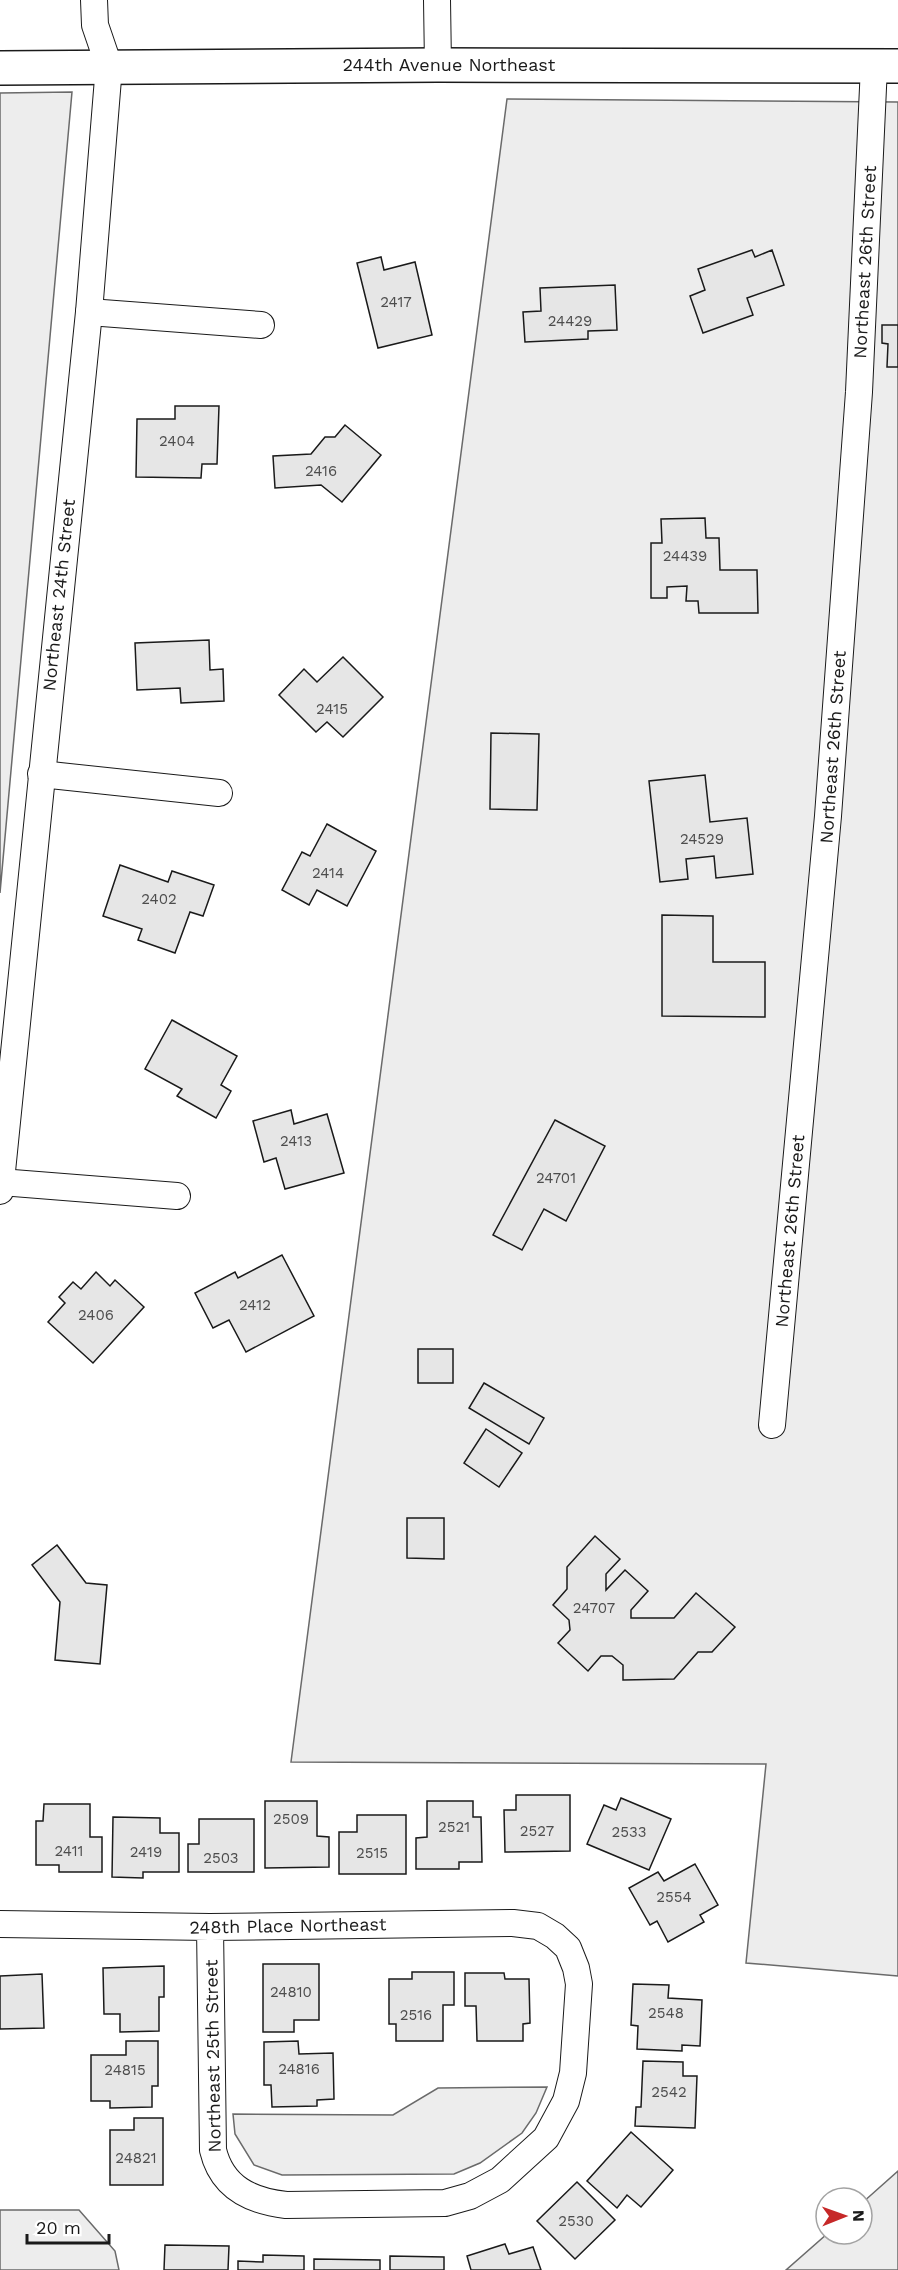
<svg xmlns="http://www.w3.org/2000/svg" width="898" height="2270" font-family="'Work Sans',sans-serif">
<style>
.built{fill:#ededed;stroke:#6a6a6a;stroke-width:1.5}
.building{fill:#e6e6e6;stroke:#1a1a1a;stroke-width:1.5}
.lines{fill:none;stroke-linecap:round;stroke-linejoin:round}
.street-casing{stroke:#1a1a1a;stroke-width:28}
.secondary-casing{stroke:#1a1a1a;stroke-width:36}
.street{stroke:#fff;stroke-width:26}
.secondary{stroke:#fff;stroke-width:33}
.labels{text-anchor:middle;stroke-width:4.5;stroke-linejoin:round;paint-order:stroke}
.number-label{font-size:15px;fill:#4d4d4d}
.street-label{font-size:18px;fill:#1a1a1a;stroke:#fff}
</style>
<rect width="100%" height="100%" fill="#fff"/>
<g class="built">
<polygon points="72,92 0,893 0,93"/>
<polygon points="507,99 898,102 898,1976 746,1963 766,1764 291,1762"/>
<polygon points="547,2087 536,2113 522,2133 480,2163 454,2174 282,2175 254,2165 235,2134 233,2114 393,2115 438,2088"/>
<polygon points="898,2171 898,2270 786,2270 827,2234 862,2234 862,2203"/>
<polygon points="0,2210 79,2210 115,2251 119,2270 0,2270"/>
</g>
<g class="building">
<polygon points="752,250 755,257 772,250 784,285 747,298 753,315 703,333 690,296 705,290 698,269"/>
<polygon points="381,257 384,270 415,262 432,335 378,348 357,263"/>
<polygon points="615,285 617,330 588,331 588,339 525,342 523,312 541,311 540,288"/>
<polygon points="882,325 898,325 898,367 887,367 888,344 882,343"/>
<polygon points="175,406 219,406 217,464 202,464 201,478 136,477 137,419 175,419"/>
<polygon points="345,425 381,455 342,502 321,485 275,488 273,456 311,454 325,437 335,437"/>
<polygon points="705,518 706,538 719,538 720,570 757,570 758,613 699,613 698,601 686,601 687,586 667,587 667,598 651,598 651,543 662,543 661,519"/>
<polygon points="209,640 210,670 223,669 224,701 181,703 180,688 137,690 135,643"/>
<polygon points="343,657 383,697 343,737 327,722 316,732 279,695 304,669 317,682"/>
<polygon points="491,733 539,734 537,810 490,809"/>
<polygon points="705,775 710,822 747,818 753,874 716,878 714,856 686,859 688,879 660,882 649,781"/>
<polygon points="327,824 376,851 347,906 317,890 309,905 282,890 302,852 310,856"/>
<polygon points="120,865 168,882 172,871 214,885 203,916 190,912 175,953 138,940 142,929 103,916"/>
<polygon points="662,915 713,916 713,962 765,962 765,1017 662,1016"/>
<polygon points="172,1020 237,1056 221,1085 231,1091 216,1118 177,1096 182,1089 145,1069"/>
<polygon points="291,1110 294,1124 327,1114 344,1173 285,1189 276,1158 264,1162 253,1121"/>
<polygon points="555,1120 605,1146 566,1221 544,1209 522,1250 493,1235"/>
<polygon points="282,1255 314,1316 246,1352 229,1320 213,1328 195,1293 235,1272 238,1278"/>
<polygon points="96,1272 110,1286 115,1280 144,1307 93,1363 48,1322 65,1303 59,1297 73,1282 81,1289"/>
<rect x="418" y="1349" width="35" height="34"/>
<polygon points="484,1383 544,1418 529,1444 469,1408"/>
<polygon points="486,1429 522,1453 499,1487 464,1463"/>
<polygon points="407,1518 444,1518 444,1559 407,1558"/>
<polygon points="595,1536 620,1559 606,1574 606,1590 625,1570 648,1591 631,1610 631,1618 674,1618 696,1593 735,1627 712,1652 698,1652 674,1679 623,1680 623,1665 612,1656 601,1656 588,1671 558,1643 570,1630 569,1620 553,1605 567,1589 567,1567"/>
<polygon points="57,1545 86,1583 107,1585 100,1664 55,1660 60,1602 32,1565"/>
<polygon points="516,1795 570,1795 570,1851 505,1852 504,1810 516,1810"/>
<polygon points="621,1798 671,1819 649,1870 587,1844 604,1805 616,1810"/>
<polygon points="265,1801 317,1801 317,1836 329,1837 329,1867 265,1868"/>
<polygon points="427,1801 473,1801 473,1817 481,1817 482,1862 459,1862 459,1869 416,1869 416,1838 427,1837"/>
<polygon points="44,1804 90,1804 90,1837 102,1837 102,1872 59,1872 59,1865 36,1865 36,1821 43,1821"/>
<polygon points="357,1815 406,1815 406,1874 339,1874 339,1832 357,1832"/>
<polygon points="113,1817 160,1818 160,1833 179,1833 179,1872 143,1872 143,1878 112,1877"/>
<polygon points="199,1819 254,1819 254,1872 188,1872 188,1844 199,1844"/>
<polygon points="695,1864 718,1905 700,1915 704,1922 668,1942 657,1921 650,1925 629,1888 658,1872 664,1881"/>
<polygon points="263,1964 319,1964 319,2020 294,2020 294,2032 263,2032"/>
<polygon points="164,1966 164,1997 159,1997 159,2031 120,2032 120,2014 104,2014 103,1968"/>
<polygon points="412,1972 454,1972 454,2005 443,2005 443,2041 396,2041 396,2024 389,2024 389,1979 412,1979"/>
<polygon points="465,1973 504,1973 505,1979 529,1979 530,2023 523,2024 523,2041 477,2041 476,2006 465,2006"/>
<polygon points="42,1974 44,2028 0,2029 0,1976"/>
<polygon points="633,1984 669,1985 668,1998 702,2000 700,2046 682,2045 682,2051 637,2049 638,2026 631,2025"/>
<polygon points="126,2041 158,2041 158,2086 152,2086 152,2107 110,2108 110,2101 91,2101 91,2055 126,2055"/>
<polygon points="298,2041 299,2054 333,2053 334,2099 317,2100 317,2106 272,2107 271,2085 264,2085 264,2042"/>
<polygon points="643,2061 683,2062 683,2076 697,2076 695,2128 635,2126 636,2107 641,2107"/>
<polygon points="134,2118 163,2118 163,2185 110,2185 110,2130 134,2130"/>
<polygon points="631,2132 673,2170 641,2207 627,2195 617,2208 587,2181"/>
<polygon points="577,2182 615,2220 575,2259 537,2221"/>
<polygon points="505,2244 509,2254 533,2247 541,2270 471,2270 467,2256"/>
<polygon points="165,2245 229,2246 228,2270 164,2270"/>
<polygon points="263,2255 304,2256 304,2270 238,2270 238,2261 263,2262"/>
<polygon points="390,2256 444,2257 444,2270 390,2270"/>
<polygon points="314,2259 380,2260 380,2270 314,2270"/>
</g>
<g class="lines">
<defs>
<g id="street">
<polyline points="437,0 438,65"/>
<polyline points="89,312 261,325"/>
<polyline points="41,774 219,793"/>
<polyline points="0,1182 177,1196"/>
<polyline points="0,1191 89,312 109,66 95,25 94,0"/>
<polyline points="772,1425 828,816 859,392 874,66"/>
<path d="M0 1924 210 1927 513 1923 538 1926 555 1936 568 1948 576 1968 579 1984 573 2073 566 2101 546 2138 500 2180 470 2196 445 2203 286 2205C251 2201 222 2188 213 2150L210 1927"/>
</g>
<polyline id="secondary" points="0,68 438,65 898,66"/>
</defs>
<use href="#street" class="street-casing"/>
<use href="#secondary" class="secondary-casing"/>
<use href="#street" class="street"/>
<use href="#secondary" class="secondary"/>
</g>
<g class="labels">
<g class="number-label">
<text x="396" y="307">2417</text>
<text x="570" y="326">24429</text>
<text x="177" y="446">2404</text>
<text x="321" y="476">2416</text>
<text x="685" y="561">24439</text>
<text x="332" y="714">2415</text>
<text x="702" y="844">24529</text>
<text x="328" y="878">2414</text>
<text x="159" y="904">2402</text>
<text x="296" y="1146">2413</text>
<text x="556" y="1183">24701</text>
<text x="255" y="1310">2412</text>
<text x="96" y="1320">2406</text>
<text x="594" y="1613">24707</text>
<text x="291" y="1824">2509</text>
<text x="454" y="1832">2521</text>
<text x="537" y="1836">2527</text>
<text x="629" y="1837">2533</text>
<text x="69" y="1856">2411</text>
<text x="146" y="1857">2419</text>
<text x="372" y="1858">2515</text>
<text x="221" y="1863">2503</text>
<text x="674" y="1902">2554</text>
<text x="291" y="1997">24810</text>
<text x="666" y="2018">2548</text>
<text x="416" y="2020">2516</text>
<text x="299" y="2074">24816</text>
<text x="125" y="2075">24815</text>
<text x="669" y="2097">2542</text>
<text x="136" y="2163">24821</text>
<text x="576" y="2226">2530</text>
</g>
<g class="street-label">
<text x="449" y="71">244th Avenue Northeast</text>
<text transform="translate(865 262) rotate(-87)" y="6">Northeast 26th Street</text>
<text transform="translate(59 595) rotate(-84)" y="6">Northeast 24th Street</text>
<text transform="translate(833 747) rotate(-86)" y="6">Northeast 26th Street</text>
<text transform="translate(790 1231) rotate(-85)" y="6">Northeast 26th Street</text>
<text transform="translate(288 1926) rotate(-1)" y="6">248th Place Northeast</text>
<text transform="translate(213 2056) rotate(-91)" y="6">Northeast 25th Street</text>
</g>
</g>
<g transform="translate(844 2216) rotate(89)"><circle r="28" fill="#ffffff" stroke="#a3a3a3" stroke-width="1.5"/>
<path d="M0-4.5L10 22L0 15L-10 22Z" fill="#c62828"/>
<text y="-9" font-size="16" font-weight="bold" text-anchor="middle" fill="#1a1a1a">N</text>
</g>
<path d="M27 2234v9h82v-9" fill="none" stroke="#1a1a1a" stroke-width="3"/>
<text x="36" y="2234" font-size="18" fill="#1a1a1a" stroke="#ffffff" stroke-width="4.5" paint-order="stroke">20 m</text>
</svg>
